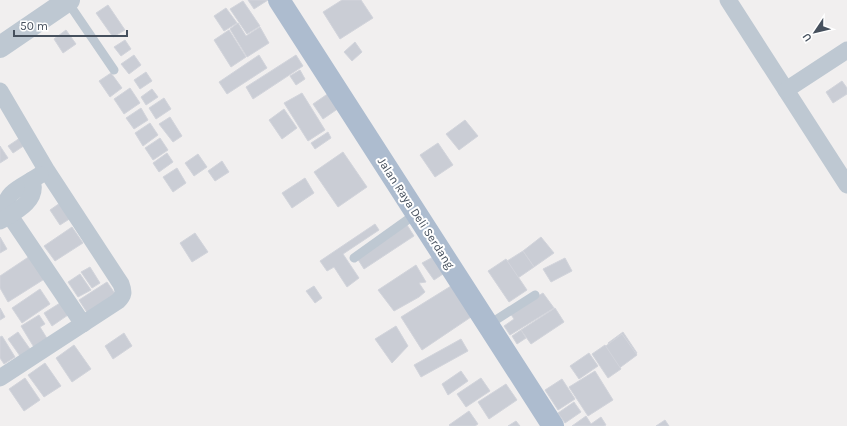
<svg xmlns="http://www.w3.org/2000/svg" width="847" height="426" font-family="Karla,sans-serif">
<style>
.building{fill:#cacdd5;stroke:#d2d4db}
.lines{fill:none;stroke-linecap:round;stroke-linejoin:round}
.service{stroke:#bec8d2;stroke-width:9}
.minor{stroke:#bec8d2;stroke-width:17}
.tertiary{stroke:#bec8d2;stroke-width:22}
.primary{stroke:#adbccf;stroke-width:22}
.labels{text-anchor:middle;stroke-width:4;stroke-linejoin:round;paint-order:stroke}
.street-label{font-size:12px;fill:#46505d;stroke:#fff}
</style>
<rect width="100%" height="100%" fill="#f1efef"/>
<g class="building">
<polygon points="248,0 268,0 254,9"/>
<polygon points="342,0 361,0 373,18 340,39 323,12"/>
<polygon points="243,1 260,26 247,34 230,9"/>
<polygon points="108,5 125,30 113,37 96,13"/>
<polygon points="226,8 237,23 224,31 214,16"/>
<polygon points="238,23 246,36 260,27 269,43 247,57 230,29"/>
<polygon points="66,30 76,44 63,53 54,39"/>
<polygon points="229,30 246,57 231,67 214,40"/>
<polygon points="125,40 131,49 121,56 114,47"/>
<polygon points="355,42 362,52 352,61 344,52"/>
<polygon points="134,55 141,65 129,74 121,64"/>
<polygon points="259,55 267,68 227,94 219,82"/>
<polygon points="296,55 303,66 253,99 246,87"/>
<polygon points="300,70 305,79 296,85 290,76"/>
<polygon points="146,72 152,81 140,89 134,80"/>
<polygon points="111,73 122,88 110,97 99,81"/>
<polygon points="842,81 847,88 847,94 833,103 826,92"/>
<polygon points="130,88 140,103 124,114 114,99"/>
<polygon points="152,89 158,97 146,105 141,97"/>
<polygon points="302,93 325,130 308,141 284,103"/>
<polygon points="329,93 339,108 323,119 313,104"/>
<polygon points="164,98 171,109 156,119 149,108"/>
<polygon points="141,108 148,120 134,129 126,118"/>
<polygon points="284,109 297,128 282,139 269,120"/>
<polygon points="170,117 182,136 173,142 159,124"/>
<polygon points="465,120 478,136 459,150 446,134"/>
<polygon points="150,123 158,135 143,146 135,133"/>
<polygon points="328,132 331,138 315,149 311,143"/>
<polygon points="20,138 25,145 13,153 8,146"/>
<polygon points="160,138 168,150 153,160 145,148"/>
<polygon points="438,143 453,165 435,177 420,155"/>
<polygon points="0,146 8,158 0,163"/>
<polygon points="343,152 367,187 338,207 314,172"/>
<polygon points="167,153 173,162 159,172 153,163"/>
<polygon points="198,154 207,167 194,176 185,163"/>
<polygon points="222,161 229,172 215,181 208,171"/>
<polygon points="177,168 186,183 173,192 163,177"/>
<polygon points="305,178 314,193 292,208 282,193"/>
<polygon points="60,203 71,218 60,225 50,210"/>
<polygon points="375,224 379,230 343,254 359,278 347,287 334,267 327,271 320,261"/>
<polygon points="407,225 414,236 364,269 357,258"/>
<polygon points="72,227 83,243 55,261 44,246"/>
<polygon points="195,233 208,252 192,262 180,243"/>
<polygon points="0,237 7,249 0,253"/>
<polygon points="541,237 554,253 534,267 523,251"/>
<polygon points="523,251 534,267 518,278 507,261"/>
<polygon points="30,256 46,278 8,302 0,288 0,276"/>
<polygon points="435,256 446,272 434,280 422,263"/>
<polygon points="565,258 572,271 551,282 543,269"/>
<polygon points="506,259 527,290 509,302 488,271"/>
<polygon points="416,265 426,282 419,283 425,292 419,297 394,311 378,290"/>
<polygon points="90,267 100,283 92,288 81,272"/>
<polygon points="80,274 91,290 78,297 68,282"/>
<polygon points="107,282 118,298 90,317 79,300"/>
<polygon points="314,286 322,298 315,303 306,291"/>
<polygon points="451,286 471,317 422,350 401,317"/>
<polygon points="40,289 50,304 22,323 12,308"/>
<polygon points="543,293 554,308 510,335 504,326 514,319 510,313"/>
<polygon points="60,303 68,315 52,326 44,313"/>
<polygon points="0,308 5,317 0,320"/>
<polygon points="555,308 564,322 531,344 521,330"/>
<polygon points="39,315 45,324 40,327 48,340 35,349 21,326"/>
<polygon points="396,326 408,346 392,363 375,339"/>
<polygon points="521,330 526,338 517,344 512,336"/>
<polygon points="18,332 30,349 20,356 8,339"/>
<polygon points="623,332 637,353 622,364 608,343"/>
<polygon points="124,333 132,346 113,359 105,346"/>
<polygon points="622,334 637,355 610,375 595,354"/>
<polygon points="2,336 15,357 4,364 0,358 0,337"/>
<polygon points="461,339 468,351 421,377 414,365"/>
<polygon points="74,345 91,369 72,382 56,358"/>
<polygon points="605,345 621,369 608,378 592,354"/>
<polygon points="589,353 598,366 579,379 570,366"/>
<polygon points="45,363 61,386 44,397 28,375"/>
<polygon points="461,371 468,381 448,395 442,384"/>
<polygon points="595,371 613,400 588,416 569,387"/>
<polygon points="25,378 40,400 24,411 9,389"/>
<polygon points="481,378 490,391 466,407 457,394"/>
<polygon points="562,379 575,399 558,410 545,390"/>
<polygon points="506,384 517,400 489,419 478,402"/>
<polygon points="574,402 581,412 565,423 558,413"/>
<polygon points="469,411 478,424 475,426 450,426 449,425"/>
<polygon points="586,416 591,424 601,417 606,425 604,426 572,426"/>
<polygon points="665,420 669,426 656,426"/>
<polygon points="516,421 520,426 508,426"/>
</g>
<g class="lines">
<g class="service">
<polyline points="67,1 114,70"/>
<polyline points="354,258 417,213"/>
<polyline points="488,325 535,295"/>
</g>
<g class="minor">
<polyline points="728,0 847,185"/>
<polyline points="786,90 847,50"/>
<path d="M0 91 47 171 121 284C124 292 124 295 118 301L0 378"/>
<path d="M32 180C21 187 3 194 6 210L83 324"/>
<path d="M0 221C15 212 39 201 32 180L40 175"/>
</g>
<polyline class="tertiary" points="0,47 69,0"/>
<polyline class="primary" points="279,0 553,426"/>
</g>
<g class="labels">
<g class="street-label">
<text transform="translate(416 213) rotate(57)" y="4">Jalan Raya Deli Serdang</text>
</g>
</g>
<g transform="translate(815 32) rotate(235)" stroke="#ffffff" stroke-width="3" paint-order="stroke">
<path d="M0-3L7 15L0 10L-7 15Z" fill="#46505d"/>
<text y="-6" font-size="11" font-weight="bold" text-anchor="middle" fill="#46505d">U</text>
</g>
<path d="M14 30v6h113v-6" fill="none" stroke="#46505d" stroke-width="2"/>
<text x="20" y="30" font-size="12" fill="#46505d" stroke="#ffffff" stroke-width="3" paint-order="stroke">50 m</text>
</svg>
